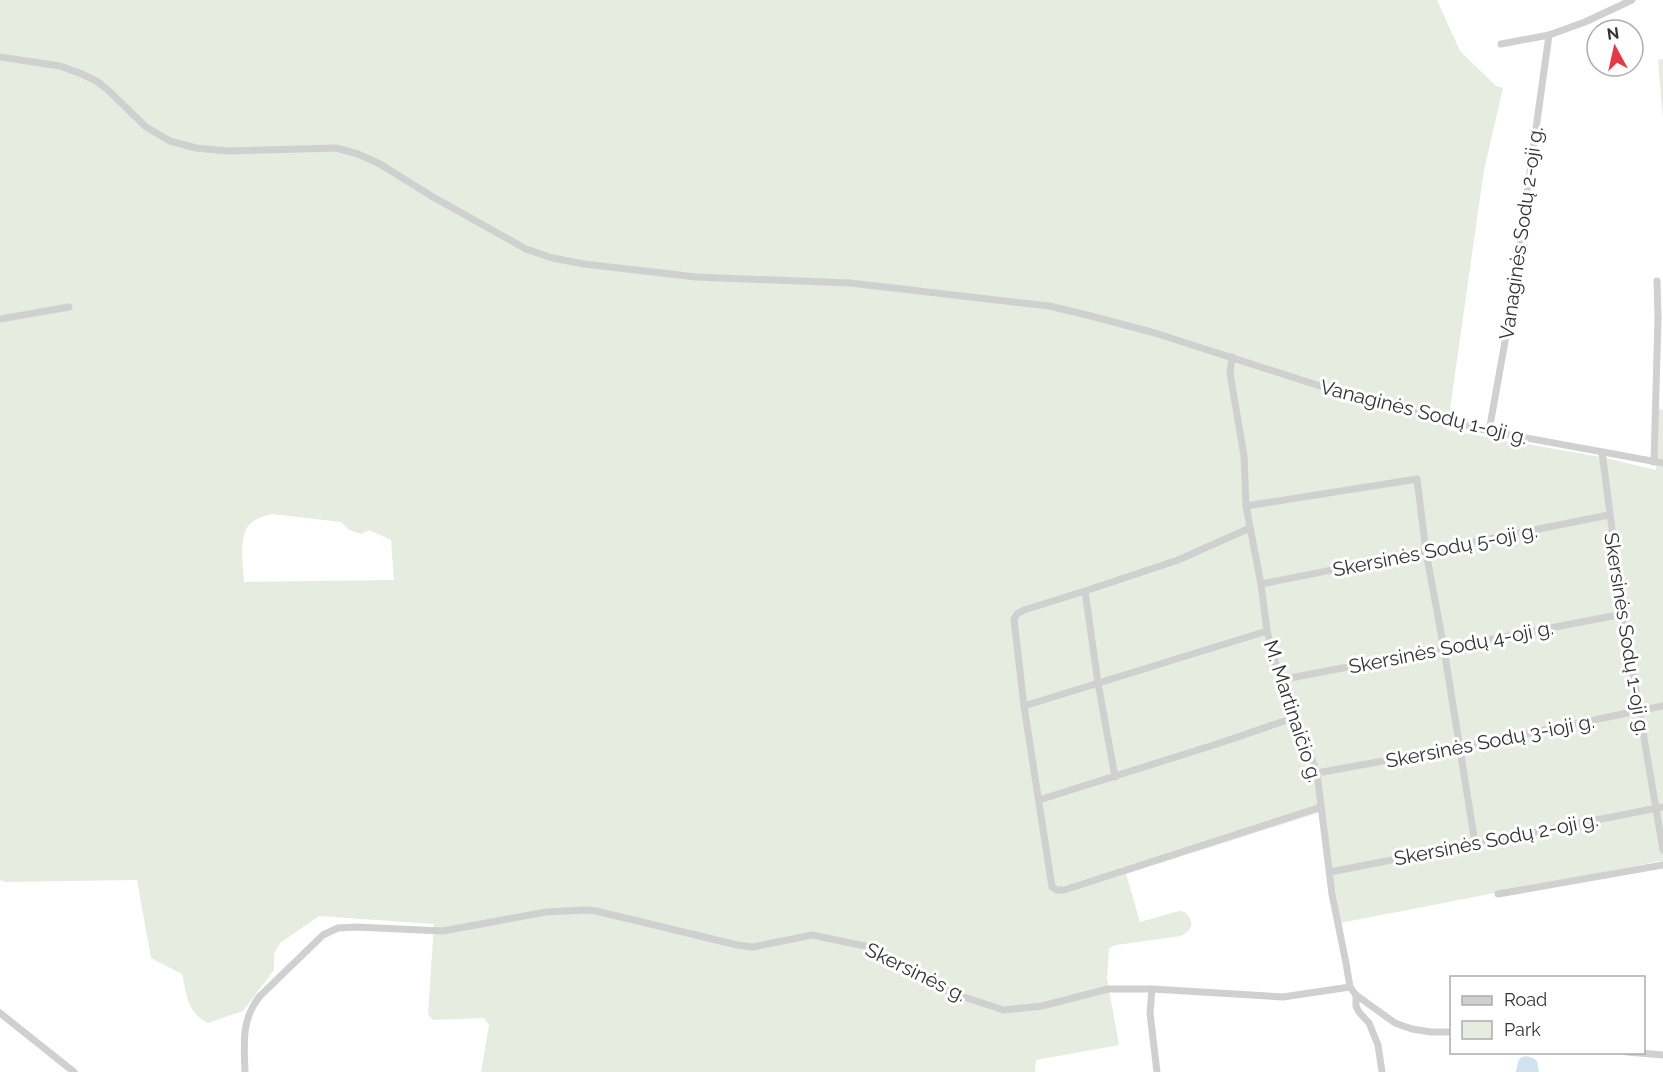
<svg xmlns="http://www.w3.org/2000/svg" width="1663" height="1072" font-family="Raleway,sans-serif">
<style>
.green{fill:#e6ecdf;fill-rule:evenodd}
.water{fill:#cfe2ee}
.lines{fill:none;stroke-linecap:round;stroke-linejoin:round}
.street{stroke:#d0d0d0;stroke-width:7}
.labels{text-anchor:middle;stroke-width:6;stroke-linejoin:round;paint-order:stroke}
.street-label{font-size:20px;fill:#333;stroke:#fff}
</style>
<rect width="100%" height="100%" fill="#fff"/>
<g class="green">
<path d="M0 0H1437L1460 51 1496 86 1503 88 1484 170 1447 430 1606 458 1656 470 1658 408 1663 410V869L1661 861 1340 923 1324 811 1126 874 1140 922 1179 911 1185 912C1195 922 1193 929 1181 936L1116 945 1109 948 1107 978 1119 1045 1036 1060 1035 1072H481L489 1025 484 1018 433 1020 428 1014 434 924 319 916 280 943 274 954V970L243 1011 208 1023C187 1013 187 995 182 974L151 958 137 880 5 882 0 880ZM272 514 341 522 349 530 361 534 369 530 391 540 394 580 244 582C243 566 238 536 250 524 256 518 264 516 272 514Z"/>
<polygon points="1663,59 1663,118 1658,60"/>
</g>
<path class="water" d="M1526 1056 1533 1058 1537 1061 1539 1072H1516C1518 1064 1517 1057 1526 1056Z"/>
<g class="lines">
<g class="street">
<polyline points="1501,44 1549,35 1585,22 1632,0"/>
<polyline points="0,57 60,66 82,74 98,82 109,91 146,127 170,141 196,148 227,151 336,148 358,154 380,164 433,197 526,249 552,258 584,264 696,277 850,283 1049,306 1087,315 1155,333 1373,403 1489,431 1663,463"/>
<polyline points="0,319 69,307"/>
<polyline points="1232,357 1230,373 1244,456 1246,506 1261,584 1267,631 1280,680 1303,735 1317,773 1332,894 1346,963 1350,987 1356,995 1395,1023 1412,1029 1431,1032 1452,1032"/>
<polyline points="1489,431 1511,308 1549,35"/>
<polyline points="1602,452 1623,614 1663,850"/>
<polyline points="1654,462 1658,318 1657,281"/>
<polyline points="1246,506 1417,479 1426,552 1444,649 1475,843"/>
<polyline points="1261,584 1609,515"/>
<polyline points="1085,591 1024,610 1017,614 1014,619 1024,706 1052,887 1057,890 1064,890 1321,807"/>
<polyline points="1280,680 1623,614"/>
<polyline points="1024,706 1267,631"/>
<polyline points="1317,773 1460,747 1663,706"/>
<polyline points="1115,777 1098,683 1085,591 1178,560 1250,528"/>
<polyline points="1039,800 1220,743 1296,717"/>
<polyline points="1330,872 1663,807"/>
<polyline points="1498,894 1663,865"/>
<polyline points="1152,989 1150,1013 1157,1072"/>
<polyline points="1356,995 1356,1006 1359,1012 1369,1023 1378,1045 1382,1072"/>
<polyline points="0,1013 74,1072"/>
<polyline points="1627,1052 1663,1055"/>
<path d="M245 1072C244 1044 241 1019 260 996L323 935 338 928 356 927 443 931 546 912 586 910 596 911 638 921 737 945 753 947 812 935 870 947 951 993 1004 1010 1042 1006 1108 989H1152L1283 997 1350 987"/>
</g>
</g>
<g class="labels">
<g class="street-label">
<text transform="translate(1521 233) rotate(-82)" y="7">Vanaginės Sodų 2-oji g.</text>
<text transform="translate(1424 412) rotate(14)" y="7">Vanaginės Sodų 1-oji g.</text>
<text transform="translate(1435 550) rotate(-11)" y="7">Skersinės Sodų 5-oji g.</text>
<text transform="translate(1627 634) rotate(81)" y="7">Skersinės Sodų 1-oji g.</text>
<text transform="translate(1451 647) rotate(-11)" y="7">Skersinės Sodų 4-oji g.</text>
<text transform="translate(1293 711) rotate(72)" y="7">M. Martinaičio g.</text>
<text transform="translate(1490 741) rotate(-11)" y="7">Skersinės Sodų 3-ioji g.</text>
<text transform="translate(1496 839) rotate(-11)" y="7">Skersinės Sodų 2-oji g.</text>
<text transform="translate(916 972) rotate(26)" y="7">Skersinės g.</text>
</g>
</g>
<rect x="1450" y="976" width="195" height="78" fill="#ffffff" stroke="#adadad" stroke-width="1.5"/>
<rect x="1462" y="996" width="30" height="9" fill="#d0d0d0" stroke="#adadad" stroke-width="1.5"/>
<text x="1504" y="1006" font-size="18" fill="#333333">Road</text>
<rect x="1462" y="1021" width="30" height="18" fill="#e6ecdf" stroke="#adadad" stroke-width="1.5"/>
<text x="1504" y="1036" font-size="18" fill="#333333">Park</text>
<g transform="translate(1615 48) rotate(352)"><circle r="28" fill="#ffffff" stroke="#adadad" stroke-width="1.5"/>
<path d="M0-4.5L10 22L0 15L-10 22Z" fill="#e63946"/>
<text y="-9" font-size="16" font-weight="bold" text-anchor="middle" fill="#333333">N</text>
</g>
</svg>
